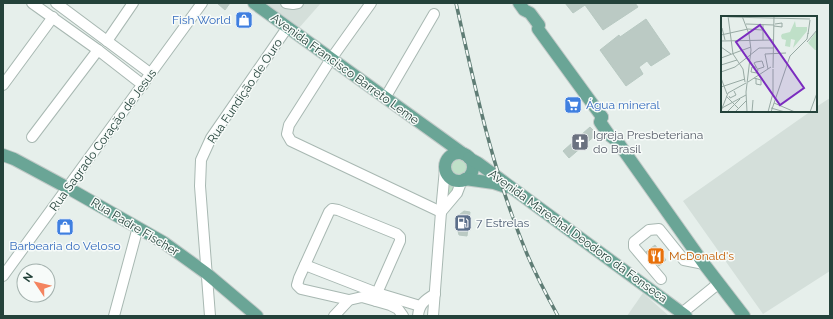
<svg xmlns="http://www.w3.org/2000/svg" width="833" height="319" font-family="Raleway,sans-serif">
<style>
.built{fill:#d4dfda}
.green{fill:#bfe0c8}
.building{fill:#bbcac4;stroke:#b8c9c2}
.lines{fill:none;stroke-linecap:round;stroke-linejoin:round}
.minor-casing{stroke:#a8b8b2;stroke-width:12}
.major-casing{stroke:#c2cac8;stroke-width:14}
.minor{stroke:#fff;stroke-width:10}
.major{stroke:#6aa596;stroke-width:12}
.rail-casing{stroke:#5f7d75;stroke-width:3.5}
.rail{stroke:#f7fbf9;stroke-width:2;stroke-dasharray:6;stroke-linecap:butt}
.labels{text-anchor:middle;stroke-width:3;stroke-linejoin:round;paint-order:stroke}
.shop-label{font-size:12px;fill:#366cbe;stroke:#f7fbf9;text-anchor:end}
.street-label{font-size:12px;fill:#24423a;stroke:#f7fbf9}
.worship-label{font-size:12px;fill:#5b616d;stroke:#f7fbf9;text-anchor:start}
.service-label{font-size:12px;fill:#4e5e75;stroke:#f7fbf9;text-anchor:start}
.food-label{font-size:12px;fill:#c56008;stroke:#f7fbf9;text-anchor:start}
.inset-road{fill:none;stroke:#98aaa4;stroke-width:1}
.view{fill:#7b2cbf;fill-opacity:0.15;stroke:#7b2cbf;stroke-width:2}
.inset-edge{fill:none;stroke:#24423a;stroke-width:2}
</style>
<rect width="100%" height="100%" fill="#e6efeb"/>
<g class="built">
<polygon points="263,3 321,3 298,29"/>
<polygon points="830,98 830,271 763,314 683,201 811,111 816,111 816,107"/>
<polygon points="643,293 669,316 627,316"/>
</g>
<g class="green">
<circle cx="460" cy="168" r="9"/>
<polygon points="447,178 460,185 446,201"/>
</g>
<g class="building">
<polygon points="217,3 230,3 225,10"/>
<polygon points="565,3 635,3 638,7 603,30 585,5 573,13"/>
<polygon points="247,14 251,17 243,27 237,23"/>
<polygon points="646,19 670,54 651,66 647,61 639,67 643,74 626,86 600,50 619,35 620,37"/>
<polygon points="590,127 597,134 569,158 563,151"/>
<polygon points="464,211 470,212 467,236 459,235 458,231 459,215"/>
<polygon points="655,245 666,260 659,266 646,252"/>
</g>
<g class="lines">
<defs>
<g id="minor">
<polyline points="32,3 98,50 143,85"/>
<polyline points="56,3 150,73"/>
<polyline points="286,3 293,4 298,3"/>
<polyline points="371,3 331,59 289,125 287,134 291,141 441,212"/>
<polyline points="107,41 133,3"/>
<polyline points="3,85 53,17"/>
<polyline points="385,98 434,14"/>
<polyline points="32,137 98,50"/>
<polyline points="441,212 457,193 462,180"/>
<polyline points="305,265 377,293 420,306"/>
<polyline points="3,276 202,3"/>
<polyline points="661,279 634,247 634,242 649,230 659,229 684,260 704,264"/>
<polyline points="349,300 301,289 297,285 299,278 329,212 332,209 338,210 397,234 400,237 400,241 377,293 376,301"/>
<polyline points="682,313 719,283"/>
<polyline points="114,316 138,227"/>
<polyline points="210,316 200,186 201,160 211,138 287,28"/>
<polyline points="334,316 349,300 362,297 390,305 398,309 403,316"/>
<path d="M418 316C419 304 425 300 435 294"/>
<polyline points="433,316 441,212 445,169"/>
</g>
<g id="major">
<polyline points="254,3 465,155"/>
<polyline points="519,3 524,10 530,13 539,25 538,29 602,117"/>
<polyline points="602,117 600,122 609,135 617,141 704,264 744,316"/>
<circle cx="459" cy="167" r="14"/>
<polyline points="3,155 14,159 68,188 163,242 206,273 257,316"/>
<polyline points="469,158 478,163 686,316"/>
<polyline points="465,179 494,183 506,187"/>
</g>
</defs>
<use href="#minor" class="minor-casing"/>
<use href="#major" class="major-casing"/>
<use href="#minor" class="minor"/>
<use href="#major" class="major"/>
<defs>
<path id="rail" d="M456 3C475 88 493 173 527 254 536 275 547 296 558 316"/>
</defs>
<use href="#rail" class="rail-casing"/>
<use href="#rail" class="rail"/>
</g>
<defs>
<symbol id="shop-square" viewBox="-11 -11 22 22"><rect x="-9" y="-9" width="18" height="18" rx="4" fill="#3f7fe0" stroke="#f7fbf9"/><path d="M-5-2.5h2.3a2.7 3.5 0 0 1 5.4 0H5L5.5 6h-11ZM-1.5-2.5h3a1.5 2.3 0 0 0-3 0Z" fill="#fff"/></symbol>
<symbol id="supermarket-square" viewBox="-11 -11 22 22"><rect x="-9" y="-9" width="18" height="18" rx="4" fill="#3f7fe0" stroke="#f7fbf9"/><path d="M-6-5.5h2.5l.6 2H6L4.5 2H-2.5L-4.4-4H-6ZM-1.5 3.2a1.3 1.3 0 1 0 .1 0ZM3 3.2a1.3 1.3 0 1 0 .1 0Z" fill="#fff"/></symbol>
<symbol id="church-square" viewBox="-11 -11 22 22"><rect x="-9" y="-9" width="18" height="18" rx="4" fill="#6b7280" stroke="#f7fbf9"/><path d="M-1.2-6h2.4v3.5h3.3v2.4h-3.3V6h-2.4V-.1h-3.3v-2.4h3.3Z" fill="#fff"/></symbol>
<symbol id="fuel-square" viewBox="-11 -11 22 22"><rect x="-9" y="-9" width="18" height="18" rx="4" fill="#5c6f8a" stroke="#f7fbf9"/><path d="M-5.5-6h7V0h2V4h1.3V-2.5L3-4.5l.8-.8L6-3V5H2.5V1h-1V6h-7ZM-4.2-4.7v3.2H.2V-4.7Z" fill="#fff"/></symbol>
<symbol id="restaurant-square" viewBox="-11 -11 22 22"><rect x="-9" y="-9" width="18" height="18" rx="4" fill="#e8710a" stroke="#f7fbf9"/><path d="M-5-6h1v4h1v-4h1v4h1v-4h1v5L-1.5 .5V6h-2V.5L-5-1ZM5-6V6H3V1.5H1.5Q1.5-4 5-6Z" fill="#fff"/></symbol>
</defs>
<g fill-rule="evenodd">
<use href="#shop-square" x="234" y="10" width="20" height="20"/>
<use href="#supermarket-square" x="563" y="95" width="20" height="20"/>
<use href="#church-square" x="570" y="132" width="20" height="20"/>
<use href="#fuel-square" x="453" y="213" width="20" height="20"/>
<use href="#shop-square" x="55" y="217" width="20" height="20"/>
<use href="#restaurant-square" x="646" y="246" width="20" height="20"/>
</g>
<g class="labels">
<g class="shop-label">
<text x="231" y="24">Fish World</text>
<text x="586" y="109" text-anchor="start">Água mineral</text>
<text x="65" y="250" text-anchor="middle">Barbearia do Veloso</text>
</g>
<g class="street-label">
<text transform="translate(345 69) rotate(36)" y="4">Avenida Francisco Barreto Leme</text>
<text transform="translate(245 91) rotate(-56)" y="4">Rua Fundição de Ouro</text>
<text transform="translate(103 140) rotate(-54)" y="4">Rua Sagrado Coração de Jesus</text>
<text transform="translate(135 227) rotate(31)" y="4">Rua Padre Fischer</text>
<text transform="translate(578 236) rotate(36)" y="4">Avenida Marechal Deodoro da Fonseca</text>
</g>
<g class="worship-label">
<text x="593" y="139">Igreja Presbeteriana<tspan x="593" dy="14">do Brasil</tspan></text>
</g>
<g class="service-label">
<text x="476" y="227">7 Estrelas</text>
</g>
<g class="food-label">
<text x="669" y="260">McDonald's</text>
</g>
</g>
<g transform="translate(721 16)">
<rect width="96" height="96" fill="#e6efeb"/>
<path d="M74 5 75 11H86V15L72 32 74 24 70 23 69 31 64 30 65 24 61 23 60 20 61 18 69 16ZM96 14V34H94L87 27Z" fill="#bfe0c8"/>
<path class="inset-road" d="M7 0 12 38 22 53 24 66M21 0 28 18 30 34 25 76 26 96M8 1 89 3M25 8 53 9M53 10 61 11V7L54 8M1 12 4 24M87 18 89 4M0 19 27 13 41 14M42 24V9M0 25 53 24M86 26 96 14M0 31 10 38M0 42 30 31M35 46 41 45 43 51 37 53M0 49 16 44M35 51H31L30 56 36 57 37 54 33 47 35 46M52 52 53 0M47 53 44 38 65 37M0 56 14 51 38 32H52M0 62 6 78M33 62 40 64V69L35 68V62M27 66 50 51M0 71 24 63M5 80 17 92M8 80 9 82 15 79 13 75M53 87 74 96M1 92 25 79M50 92 64 96M0 95 7 77 25 67M6 96 19 83M14 96 25 85M31 96 32 84M47 96 52 77V53M50 96 69 40 86 23 87 17M89 96 96 77"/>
<path class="view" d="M39 9 83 72 59 89 15 26Z"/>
<rect width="96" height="96" class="inset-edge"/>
</g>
<rect width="833" height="319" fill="none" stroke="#24423a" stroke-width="8"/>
<g transform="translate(36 283) rotate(305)"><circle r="19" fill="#f7fbf9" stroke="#a3b1ad"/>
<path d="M0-3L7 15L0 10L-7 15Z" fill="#f4845f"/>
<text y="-6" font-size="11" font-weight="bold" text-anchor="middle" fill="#24423a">N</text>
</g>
</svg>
